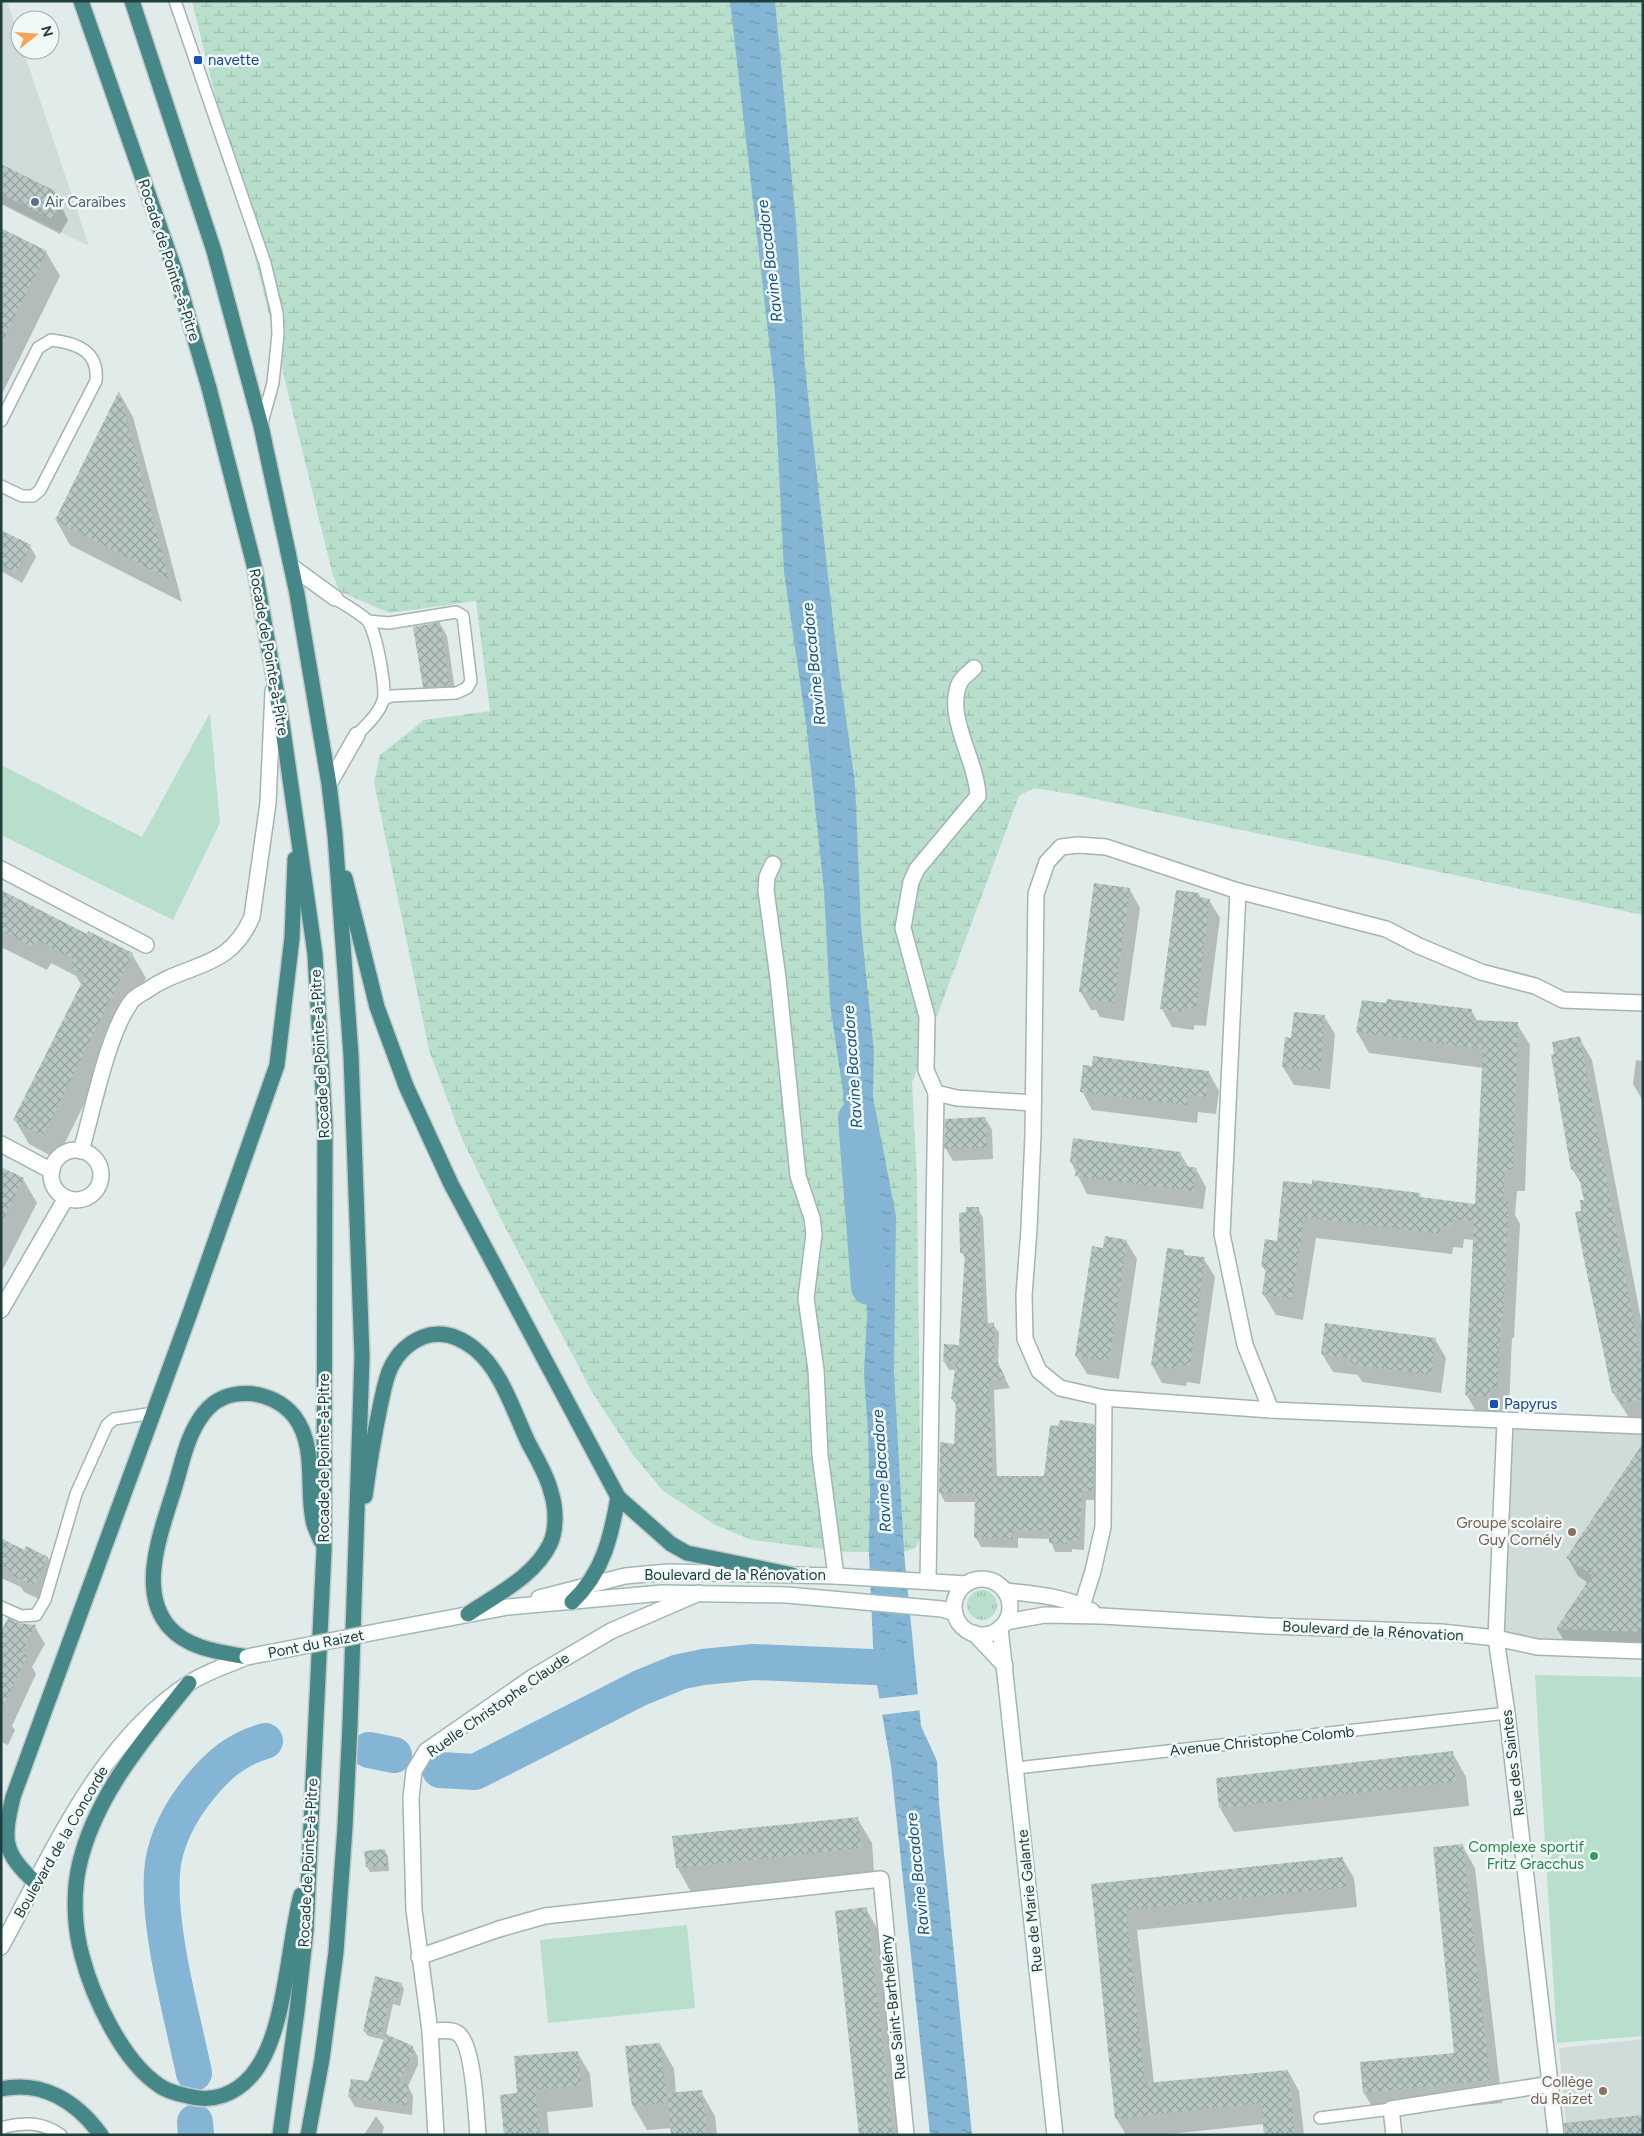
<svg xmlns="http://www.w3.org/2000/svg" width="1644" height="2136" font-family="Figtree,sans-serif">
<style>
.built{fill:#cfdcd9}
.grass{fill:url(#grass-tufts)}
.wetland{fill:url(#wetland-marsh)}
.park{fill:#b8dfcc}
.water{fill:url(#water-ripples)}
.pier{fill:#e1ecea}
.shadow{fill:#0003}
.lines{fill:none;stroke-linecap:round;stroke-linejoin:round}
.river{stroke:#85b5d5;stroke-width:36}
.building{fill:url(#building-cross-hatch)}
.service-casing{stroke:#a3b4b3;stroke-width:14}
.minor-casing{stroke:#a3b4b3;stroke-width:18}
.secondary-casing{stroke:#9eb9b6;stroke-width:18}
.trunk-casing{stroke:#c1c9c9;stroke-width:18}
.service{stroke:#fff;stroke-width:11}
.minor{stroke:#fff;stroke-width:15}
.secondary{stroke:#fff;stroke-width:15}
.trunk{stroke:#468888;stroke-width:15}
.secondary-bridge-casing{stroke:#9eb9b6;stroke-width:18;stroke-linecap:butt}
.secondary-bridge{stroke:#fff;stroke-width:15}
.transit-dot{fill:#1a4fb4;stroke:#f1f9f7;stroke-width:2}
.service-dot{fill:#5c6f8a;stroke:#f1f9f7;stroke-width:2}
.education-dot{fill:#8d6e63;stroke:#f1f9f7;stroke-width:2}
.leisure-dot{fill:#2e9e5b;stroke:#f1f9f7;stroke-width:2}
.labels{text-anchor:middle;stroke-width:5;stroke-linejoin:round;paint-order:stroke}
.transit-label{font-size:15px;fill:#164399;stroke:#f1f9f7;text-anchor:start}
.service-label{font-size:15px;fill:#4e5e75;stroke:#f1f9f7;text-anchor:start}
.street-label{font-size:15px;fill:#203e3d;stroke:#f1f9f7}
.education-label{font-size:15px;fill:#785e54;stroke:#f1f9f7;text-anchor:end}
.leisure-label{font-size:15px;fill:#27864d;stroke:#f1f9f7;text-anchor:end}
.water-label{font-size:16px;font-style:italic;fill:#16537e;stroke:#f1f9f7}
</style>
<defs>
<pattern id="grass-tufts" width="24" height="20" patternUnits="userSpaceOnUse" patternTransform="scale(1.25)"><rect width="24" height="20" fill="#b8dfcc"/><path d="M3 7l-1-3M5 7V3M7 7l1-3M15 17l-1-3M17 17v-4M19 17l1-3" fill="none" stroke="#9ec0b0"/></pattern>
<pattern id="wetland-marsh" width="20" height="14" patternUnits="userSpaceOnUse" patternTransform="scale(1.25)"><rect width="20" height="14" fill="#b8dfcc"/><path d="M1 5h8M5 5V1M11 12h8M15 12V8" fill="none" stroke="#9ec0b0"/></pattern>
<pattern id="water-ripples" width="26" height="14" patternUnits="userSpaceOnUse" patternTransform="scale(1.25)"><rect width="26" height="14" fill="#85b5d5"/><path d="M2 4q2-2 4 0t4 0M15 11q2-2 4 0t4 0" fill="none" stroke="#6c95ae"/></pattern>
<pattern id="building-cross-hatch" width="8" height="8" patternUnits="userSpaceOnUse" patternTransform="scale(1.25)"><rect width="8" height="8" fill="#b6c7c4"/><path d="M0 0l8 8M0 8l8-8" fill="none" stroke="#94a3a0"/></pattern>
</defs>
<rect width="100%" height="100%" fill="#e1ecea"/>
<g class="built">
<polygon points="1,1 7,1 20,41 20,50 23,50 89,246 1,203"/>
<polygon points="1505,1421 1643,1426 1643,1651 1496,1638"/>
<polygon points="1643,2039 1643,2135 1567,2135 1559,2048"/>
</g>
<circle class="grass" cx="982" cy="1605" r="15"/>
<polygon class="wetland" points="192,1 1643,1 1643,915 1071,794 1034,788 1019,796 912,1083 917,1179 921,1537 915,1548 904,1552 849,1552 752,1540 715,1525 663,1491 633,1455 592,1392 505,1227 462,1139 429,1050 374,782 380,755 424,720 490,711 476,601 389,613 339,591 332,572"/>
<g class="park">
<polygon points="210,713 220,823 173,920 1,835 1,765 142,837"/>
<polygon points="1535,1675 1643,1677 1643,2036 1557,2043"/>
<polygon points="687,1925 695,2008 548,2023 540,1940"/>
</g>
<polygon class="water" points="730,1 775,1 796,222 805,368 835,639 855,783 861,925 874,1052 873,1097 896,1216 894,1373 904,1552 921,1726 937,1761 939,1803 972,2135 930,2135 891,1766 874,1667 869,1553 870,1492 868,1433 864,1373 867,1315 865,1237 860,1164 847,1155 843,1092 830,1004 824,890 806,723 784,572 775,393"/>
<polygon class="pier" points="920,1694 922,1710 881,1715 876,1699"/>
<g class="shadow">
<polygon points="1,165 54,191 68,220 60,234 1,204"/>
<polygon points="1,230 46,252 60,276 1,396"/>
<polygon points="120,394 133,417 182,602 70,545 56,520"/>
<polygon points="1,531 30,546 36,557 22,583 1,571"/>
<polygon points="440,624 447,636 456,697 431,699 424,687"/>
<polygon points="1130,890 1140,908 1124,1021 1100,1017 1096,1010 1091,1010 1080,991"/>
<polygon points="1,891 87,936 132,954 146,978 57,1159 29,1144 15,1120 82,986 76,976 51,963 47,970 1,947"/>
<polygon points="1177,892 1199,894 1201,899 1209,900 1220,918 1206,1026 1194,1025 1194,1030 1172,1027 1162,1009"/>
<polygon points="1363,1001 1471,1010 1478,1022 1517,1024 1530,1045 1525,1191 1517,1191 1515,1215 1520,1224 1514,1338 1512,1338 1509,1409 1502,1409 1501,1416 1478,1415 1466,1394 1474,1240 1464,1239 1463,1248 1453,1247 1452,1254 1316,1238 1303,1320 1276,1315 1263,1294 1267,1273 1262,1266 1278,1242 1284,1182 1419,1194 1422,1199 1476,1205 1484,1068 1369,1053 1357,1032"/>
<polygon points="1324,1016 1335,1034 1330,1089 1294,1085 1283,1067 1292,1039"/>
<polygon points="1579,1038 1592,1060 1643,1330 1643,1424 1634,1425 1613,1393 1583,1212 1586,1201 1583,1187 1572,1169"/>
<polygon points="1636,1060 1643,1061 1643,1101 1633,1084"/>
<polygon points="1209,1073 1219,1091 1216,1114 1198,1112 1197,1123 1092,1110 1082,1091"/>
<polygon points="985,1118 992,1130 993,1159 953,1161 946,1149"/>
<polygon points="1180,1153 1189,1168 1196,1169 1206,1187 1203,1209 1087,1194 1071,1162"/>
<polygon points="1,1168 23,1179 37,1203 1,1273"/>
<polygon points="978,1209 983,1218 988,1324 993,1324 999,1333 998,1366 1010,1388 994,1390 997,1477 1045,1477 1094,1425 1099,1434 1098,1500 1086,1500 1084,1550 1072,1549 1072,1552 1055,1552 1050,1539 1018,1538 1018,1548 981,1547 976,1538 976,1502 945,1502 940,1493 955,1445 957,1407 952,1399 956,1370 949,1370 944,1361 961,1346 966,1260 962,1253"/>
<polygon points="1126,1241 1137,1259 1119,1379 1087,1374 1076,1356 1093,1247 1104,1249"/>
<polygon points="1183,1252 1186,1256 1204,1259 1215,1277 1200,1384 1187,1382 1186,1386 1162,1383 1152,1365"/>
<polygon points="1435,1339 1446,1358 1441,1393 1362,1382 1358,1375 1333,1372 1322,1354"/>
<polygon points="1643,1447 1643,1650 1568,1647 1557,1629 1588,1583 1578,1576 1568,1558"/>
<polygon points="1,1540 25,1551 27,1548 48,1558 57,1575 43,1601 24,1592 21,1587 1,1578"/>
<polygon points="18,1624 35,1627 45,1644 32,1667 36,1674 12,1726 15,1730 8,1745 1,1742 1,1635"/>
<polygon points="1452,1752 1466,1777 1469,1806 1234,1832 1220,1808"/>
<polygon points="857,1818 872,1843 874,1872 691,1892 677,1867"/>
<polygon points="1462,1845 1475,1868 1502,2103 1377,2115 1364,2093 1455,2054"/>
<polygon points="384,1850 388,1856 389,1871 370,1872 367,1867"/>
<polygon points="1342,1858 1354,1878 1357,1907 1137,1930 1154,2084 1288,2071 1299,2091 1304,2135 1265,2135 1264,2124 1161,2135 1126,2135 1116,2118 1092,1885"/>
<polygon points="866,1909 880,1933 903,2135 860,2135"/>
<polygon points="401,1984 404,1989 400,2006 393,2004 386,2035 412,2046 418,2057 418,2065 408,2086 413,2096 412,2115 355,2107 349,2097 368,2082 385,2040 368,2036 364,2031"/>
<polygon points="660,2044 674,2069 676,2094 701,2092 715,2116 717,2135 673,2135 672,2128 647,2130 633,2106"/>
<polygon points="577,2052 590,2074 593,2107 547,2112 549,2135 505,2135 518,2094"/>
<polygon points="376,2116 384,2127 382,2135 364,2135"/>
</g>
<g class="lines">
<g class="river">
<polyline points="856,1118 869,1287"/>
<polyline points="369,1750 394,1755"/>
<polyline points="440,1770 475,1772 640,1688 679,1672 703,1667 754,1662 895,1668"/>
<path d="M194 2073C182 2015 155 1920 163 1863 168 1833 182 1809 201 1786 219 1764 237 1749 265 1741"/>
<polyline points="195,2122 196,2135"/>
</g>
</g>
<g class="building">
<polygon points="1,164 55,191 50,200 60,204 52,219 1,194"/>
<polygon points="1,228 47,251 1,344"/>
<polygon points="119,391 169,579 55,520"/>
<polygon points="1,530 31,545 16,573 1,565"/>
<polygon points="440,622 450,685 423,687 413,627"/>
<polygon points="1094,883 1130,888 1114,1003 1089,999 1090,993 1079,992"/>
<polygon points="1,890 87,934 88,931 133,953 43,1136 13,1120 85,976 70,968 74,959 37,940 33,947 1,930"/>
<polygon points="1176,890 1199,893 1199,897 1210,899 1196,1009 1184,1007 1184,1012 1160,1009"/>
<polygon points="1387,999 1472,1009 1470,1020 1518,1022 1513,1170 1505,1170 1503,1201 1509,1202 1503,1318 1501,1318 1497,1388 1490,1388 1490,1396 1465,1395 1474,1221 1452,1219 1451,1227 1441,1226 1440,1234 1304,1217 1292,1299 1262,1294 1266,1267 1261,1266 1265,1239 1277,1241 1283,1181 1312,1184 1312,1180 1420,1193 1420,1197 1475,1204 1483,1049 1356,1032 1362,1000 1386,1003"/>
<polygon points="1294,1012 1325,1015 1320,1071 1282,1067 1285,1037 1291,1038"/>
<polygon points="1580,1036 1643,1371 1643,1399 1621,1404 1618,1392 1612,1393 1584,1259 1575,1212 1581,1211 1580,1200 1584,1200 1577,1168 1571,1170 1551,1055 1554,1054 1552,1042"/>
<polygon points="1093,1056 1209,1071 1206,1097 1188,1095 1187,1105 1080,1092 1083,1065 1092,1066"/>
<polygon points="986,1117 987,1148 944,1149 945,1119"/>
<polygon points="1073,1138 1181,1152 1180,1165 1197,1168 1193,1191 1075,1176 1077,1163 1070,1162"/>
<polygon points="1,1167 24,1178 1,1223"/>
<polygon points="966,1207 979,1207 984,1323 994,1323 994,1355 1006,1379 989,1381 993,1476 1044,1476 1050,1425 1058,1426 1060,1420 1094,1424 1093,1491 1082,1491 1079,1541 1067,1540 1067,1544 1049,1543 1049,1531 1013,1530 1013,1539 974,1538 975,1493 939,1493 940,1442 954,1444 956,1400 951,1399 956,1361 943,1361 944,1344 959,1345 965,1253 960,1253 959,1213 966,1212"/>
<polygon points="1105,1236 1127,1240 1109,1361 1075,1356 1092,1246 1103,1248"/>
<polygon points="1167,1248 1184,1250 1184,1255 1205,1257 1190,1366 1177,1364 1176,1369 1151,1365"/>
<polygon points="1325,1323 1436,1338 1431,1375 1350,1364 1351,1358 1321,1354"/>
<polygon points="1643,1443 1643,1632 1556,1629 1592,1575 1566,1558"/>
<polygon points="1,1538 24,1550 26,1546 48,1557 34,1586 13,1576 14,1573 1,1566"/>
<polygon points="8,1618 18,1623 36,1625 21,1653 27,1656 1,1711 1,1631"/>
<polygon points="1453,1751 1456,1782 1219,1808 1216,1778"/>
<polygon points="858,1817 861,1848 676,1868 672,1836"/>
<polygon points="1463,1844 1490,2080 1363,2093 1360,2062 1454,2053 1433,1847"/>
<polygon points="385,1849 387,1866 366,1867 364,1851"/>
<polygon points="1343,1857 1346,1887 1126,1910 1145,2083 1288,2070 1295,2135 1264,2135 1261,2103 1115,2119 1091,1884"/>
<polygon points="867,1907 893,2135 859,2135 835,1911"/>
<polygon points="375,1976 402,1983 397,2001 390,1999 381,2035 363,2031"/>
<polygon points="386,2034 413,2046 413,2054 398,2084 408,2084 407,2105 348,2097 351,2079 368,2081"/>
<polygon points="660,2043 667,2103 632,2106 625,2046"/>
<polygon points="578,2051 581,2085 535,2090 540,2135 504,2135 500,2095 517,2093 514,2056"/>
<polygon points="702,2090 707,2135 671,2135 667,2093"/>
<polygon points="1643,2115 1643,2135 1565,2135 1564,2123"/>
</g>
<g class="lines">
<defs>
<g id="service">
<polyline points="175,1 265,263 277,313 278,334 273,383 261,426"/>
<path d="M1 421 38 348 51 340C77 343 99 351 96 381L40 490 33 496H22L1 486"/>
<path d="M335 598C345 605 358 612 367 620 376 629 387 690 383 701 378 715 367 724 357 735"/>
<polyline points="368,621 389,623 456,612 463,616 471,681 467,688 456,693 391,696 384,699"/>
<polyline points="1,1607 21,1616 36,1615 45,1600 76,1494 107,1425 114,1419 154,1413"/>
<polyline points="1016,1768 1507,1713"/>
<polyline points="1320,2118 1391,2109"/>
<path d="M1 2130 4 2127C26 2122 42 2122 61 2135"/>
</g>
<g id="minor">
<polyline points="291,566 335,598"/>
<path d="M974 668C970 672 963 677 960 682 944 716 977 760 978 796L917 869 911 882 903 928 927 1017 926 1070 936 1093 957 1098 1033 1103"/>
<polyline points="329,784 357,735"/>
<polyline points="773,864 767,877 766,890 778,978 798,1176 812,1218 814,1234 806,1298 816,1370 820,1455 836,1576"/>
<polyline points="1,869 146,945"/>
<polyline points="1238,891 1222,1234 1245,1345 1271,1410"/>
<polyline points="1643,1003 1563,1000 1535,986 1481,972 1419,946 1386,929 1238,891 1106,847 1078,845 1061,847 1047,862 1036,894 1033,1135 1029,1229 1024,1295 1025,1339 1039,1371 1060,1388 1104,1398 1271,1410 1643,1426"/>
<polyline points="1,1144 52,1171"/>
<circle cx="76" cy="1175" r="25"/>
<path d="M81 1151C93 1110 107 1035 131 1002 134 997 141 994 146 991 188 961 228 972 252 917L268 803 273 691"/>
<polyline points="1,1310 66,1198"/>
<polyline points="1505,1421 1496,1638 1507,1713 1556,2135"/>
<polyline points="928,1580 936,1093"/>
<path d="M1005 1591C1034 1594 1065 1596 1092 1611"/>
<polyline points="1082,1606 1093,1571 1103,1527 1104,1398"/>
<polyline points="1006,1622 1045,1615 1102,1616 1268,1626 1441,1632 1496,1638 1537,1647 1643,1651"/>
<polyline points="419,1957 499,1929 545,1916 881,1879 906,2135"/>
<path d="M430 2031C438 2031 450 2029 457 2033 474 2042 476 2115 478 2135"/>
<polyline points="436,2135 430,2031 414,1910 411,1798 414,1771 426,1751 533,1677 611,1631 699,1593"/>
<polyline points="1394,2135 1391,2109 1551,2084"/>
</g>
<g id="secondary">
<circle cx="982" cy="1607" r="28"/>
<polyline points="539,1598 625,1576 668,1572 836,1576 966,1584"/>
<polyline points="1000,1628 1055,2135"/>
<polyline points="386,1630 508,1607 662,1593 787,1595 942,1609 955,1613"/>
<polyline points="974,1633 1005,1666"/>
<path d="M1 1947C52 1854 99 1740 191 1682 208 1671 228 1665 247 1657"/>
</g>
<g id="trunk">
<polyline points="81,1 175,271 209,388 254,565 282,723 315,954 325,1125 324,1550 306,1931 297,2011 280,2135"/>
<polyline points="132,1 214,251 261,426 297,594 329,784 335,835 351,1055 362,1357 350,1725 345,1827 336,1952 322,2059 308,2135"/>
<polyline points="345,878 377,1007 406,1086 451,1184 618,1497 671,1544 687,1553 793,1575"/>
<path d="M365 1496C369 1466 374 1436 380 1407 383 1394 385 1379 391 1367 398 1353 408 1343 423 1337 442 1330 460 1337 475 1349 502 1371 514 1413 529 1444 537 1459 547 1475 551 1492 556 1507 557 1529 550 1544 535 1576 496 1595 468 1614"/>
<path d="M572 1602C603 1573 611 1537 618 1497"/>
<path d="M247 1657C221 1652 189 1649 170 1628 135 1590 164 1525 176 1483 183 1459 188 1433 204 1413 226 1384 272 1389 294 1416 317 1446 306 1487 313 1520 314 1527 318 1534 321 1541"/>
<path d="M189 1683C145 1738 95 1795 79 1866 73 1894 74 1927 82 1956 93 1998 123 2062 160 2086 168 2092 179 2094 188 2096 213 2103 236 2094 252 2075 286 2035 287 1947 301 1895"/>
<path d="M36 1883C2 1852 3 1840 13 1797L190 1313 277 1065 292 938 295 859"/>
<path d="M1 2089C43 2080 77 2102 101 2135"/>
</g>
</defs>
<use href="#service" class="service-casing"/>
<use href="#minor" class="minor-casing"/>
<use href="#secondary" class="secondary-casing"/>
<use href="#trunk" class="trunk-casing"/>
<use href="#service" class="service"/>
<use href="#minor" class="minor"/>
<use href="#secondary" class="secondary"/>
<use href="#trunk" class="trunk"/>
<defs>
<polyline id="secondary-bridge" points="247,1657 386,1630"/>
</defs>
<use href="#secondary-bridge" class="secondary-bridge-casing"/>
<use href="#secondary-bridge" class="secondary-bridge"/>
</g>
<g class="transit-dot">
<rect x="193" y="55" width="10" height="10" rx="2.5"/>
<rect x="1489" y="1399" width="10" height="10" rx="2.5"/>
</g>
<circle class="service-dot" cx="35" cy="202" r="5"/>
<g class="education-dot">
<circle cx="1572" cy="1532" r="5"/>
<circle cx="1603" cy="2091" r="5"/>
</g>
<circle class="leisure-dot" cx="1594" cy="1856" r="5"/>
<g class="labels">
<g class="transit-label">
<text x="208" y="65">navette</text>
<text x="1504" y="1409">Papyrus</text>
</g>
<g class="service-label">
<text x="45" y="207">Air Caraïbes</text>
</g>
<g class="street-label">
<text transform="translate(169 260) rotate(72)" y="5">Rocade de Pointe-à-Pitre</text>
<text transform="translate(269 652) rotate(80)" y="5">Rocade de Pointe-à-Pitre</text>
<text transform="translate(320 1054) rotate(-93)" y="5">Rocade de Pointe-à-Pitre</text>
<text transform="translate(324 1458) rotate(-90)" y="5">Rocade de Pointe-à-Pitre</text>
<text x="735" y="1580">Boulevard de la Rénovation</text>
<text transform="translate(1373 1631) rotate(3)" y="5">Boulevard de la Rénovation</text>
<text transform="translate(316 1644) rotate(-11)" y="5">Pont du Raizet</text>
<text transform="translate(498 1705) rotate(-35)" y="5">Ruelle Christophe Claude</text>
<text transform="translate(1262 1741) rotate(-6)" y="5">Avenue Christophe Colomb</text>
<text transform="translate(1513 1763) rotate(-97)" y="5">Rue des Saintes</text>
<text transform="translate(61 1842) rotate(-60)" y="5">Boulevard de la Concorde</text>
<text transform="translate(308 1863) rotate(-87)" y="5">Rocade de Pointe-à-Pitre</text>
<text transform="translate(1030 1901) rotate(-96)" y="5">Rue de Marie Galante</text>
<text transform="translate(893 2007) rotate(-96)" y="5">Rue Saint-Barthélémy</text>
</g>
<g class="education-label">
<text x="1562" y="1528">Groupe scolaire<tspan x="1562" dy="17">Guy Cornély</tspan></text>
<text x="1593" y="2087">Collège<tspan x="1593" dy="17">du Raizet</tspan></text>
</g>
<g class="leisure-label">
<text x="1584" y="1852">Complexe sportif<tspan x="1584" dy="17">Fritz Gracchus</tspan></text>
</g>
<g class="water-label">
<text transform="translate(769 261) rotate(-97)" y="6">Ravine Bacadore</text>
<text transform="translate(813 664) rotate(-96)" y="6">Ravine Bacadore</text>
<text transform="translate(852 1067) rotate(-94)" y="6">Ravine Bacadore</text>
<text transform="translate(881 1471) rotate(-94)" y="6">Ravine Bacadore</text>
<text transform="translate(917 1874) rotate(-96)" y="6">Ravine Bacadore</text>
</g>
</g>
<rect width="1644" height="2136" fill="none" stroke="#203e3d" stroke-width="5"/>
<g transform="translate(35 35) rotate(73)"><circle r="24" fill="#f1f9f7" stroke="#9daead"/>
<path d="M0-4L9 19L0 12L-9 19Z" fill="#fba350"/>
<text y="-8" font-size="14" font-weight="bold" text-anchor="middle" fill="#203e3d">N</text>
</g>
</svg>
